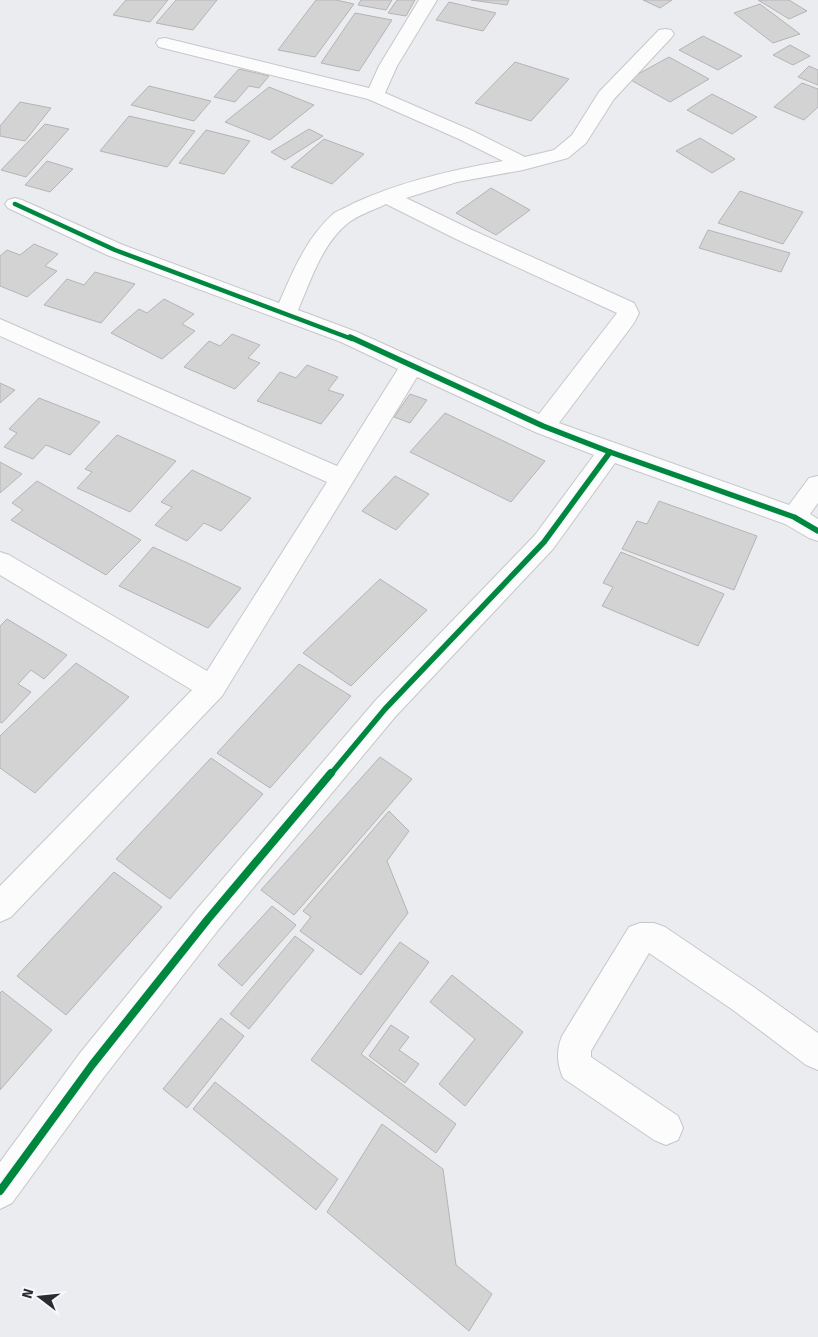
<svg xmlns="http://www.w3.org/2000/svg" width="818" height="1337" font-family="'Fira Sans',sans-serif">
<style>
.building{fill:#d4d3d4;stroke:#b5b4b5}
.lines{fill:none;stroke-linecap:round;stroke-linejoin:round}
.minor-casing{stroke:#c6c7ca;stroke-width:2}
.minor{fill:#fcfcfd;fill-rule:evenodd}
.cycleway-far2-casing{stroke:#f5f8ff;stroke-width:7}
.cycleway-far1-casing{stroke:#f5f8ff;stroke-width:9}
.cycleway-casing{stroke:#f5f8ff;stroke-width:11}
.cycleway-far2{stroke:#00873e;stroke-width:4.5}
.cycleway-far1{stroke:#00873e;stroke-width:5.5}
.cycleway{stroke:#00873e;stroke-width:8}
</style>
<rect width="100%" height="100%" fill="#eaecef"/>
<g class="building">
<polygon points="126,0 168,0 150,22 113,15"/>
<polygon points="176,0 217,0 193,30 156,23"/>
<polygon points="316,0 336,0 354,4 315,57 278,50"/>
<polygon points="361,0 392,0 386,10 358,5"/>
<polygon points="397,0 415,0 406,16 388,13"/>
<polygon points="471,0 509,0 507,5"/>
<polygon points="643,0 672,0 660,8"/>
<polygon points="758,0 789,0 807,11 789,19"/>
<polygon points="449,2 496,13 483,31 436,20"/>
<polygon points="760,4 800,34 773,43 734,13"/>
<polygon points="355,13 392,20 359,71 321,63"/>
<polygon points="703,36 742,56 718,70 679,50"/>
<polygon points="790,45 810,56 793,65 773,55"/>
<polygon points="669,57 709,79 670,102 629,79"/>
<polygon points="515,62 569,79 531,121 475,103"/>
<polygon points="809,66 818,70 818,85 798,77"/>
<polygon points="239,69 269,76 259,88 249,86 235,102 214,97"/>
<polygon points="802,83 818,89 818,107 804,120 774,107"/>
<polygon points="149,86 211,101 194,121 131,105"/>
<polygon points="269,87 314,105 270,140 225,122"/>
<polygon points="712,94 757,117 732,134 687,110"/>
<polygon points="20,102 51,108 25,141 0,136 0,126"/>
<polygon points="129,116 195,131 167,167 100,151"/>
<polygon points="45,124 69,129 26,177 1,170"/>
<polygon points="309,129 323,136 285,160 271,152"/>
<polygon points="206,130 250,141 224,174 179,163"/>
<polygon points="700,138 735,159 712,173 676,151"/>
<polygon points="324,139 364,154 332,184 291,167"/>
<polygon points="47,161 73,169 50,192 25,185"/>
<polygon points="491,188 530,210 496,235 456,213"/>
<polygon points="740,191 803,212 783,244 718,223"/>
<polygon points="708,230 790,253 781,272 699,248"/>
<polygon points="34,244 58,254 45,266 57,271 27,297 0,286 0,256 7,250 20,255"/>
<polygon points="95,272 135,284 101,323 44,305 67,279 84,285"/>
<polygon points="164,299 194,314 182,324 195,331 162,359 111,333 139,309 147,313"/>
<polygon points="232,334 260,345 248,358 260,363 235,389 184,367 209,341 220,346"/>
<polygon points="307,365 338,377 328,390 344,395 321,424 257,401 280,372 296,378"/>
<polygon points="0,383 15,390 0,403"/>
<polygon points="410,394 427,400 410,423 394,417"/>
<polygon points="39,398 100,422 70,455 46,445 33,459 4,447 17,433 9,429"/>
<polygon points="445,413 545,461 511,502 410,452"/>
<polygon points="117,435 176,461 130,512 77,488 92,472 85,469"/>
<polygon points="0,462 22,474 0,493"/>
<polygon points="192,470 251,498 221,531 204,523 187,541 155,525 172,507 161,502"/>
<polygon points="395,476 429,494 396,530 362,511"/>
<polygon points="37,481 141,540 106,575 11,520 23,510 12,503"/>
<polygon points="659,501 757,536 734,590 622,549 637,521 647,524"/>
<polygon points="153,547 241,588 208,628 119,586"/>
<polygon points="621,552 724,594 698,646 602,606 613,587 603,583"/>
<polygon points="380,579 427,610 351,686 303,653"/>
<polygon points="7,619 67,655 44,679 31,670 18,684 31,692 2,723 0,722 0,626"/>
<polygon points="76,663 129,697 35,793 0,768 0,736"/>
<polygon points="299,664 351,696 270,788 217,753"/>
<polygon points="380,757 412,779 294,915 261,890"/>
<polygon points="211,758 263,794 170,899 116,859"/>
<polygon points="389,811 409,831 387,861 408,913 361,975 300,931 311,917 303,911"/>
<polygon points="114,872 162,907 66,1015 17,976"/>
<polygon points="272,906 296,925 242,986 218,965"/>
<polygon points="295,936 314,950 249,1029 230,1014"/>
<polygon points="400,942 429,962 361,1054 456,1124 436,1153 311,1060"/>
<polygon points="452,975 523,1032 465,1106 439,1084 475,1039 430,1002"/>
<polygon points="2,991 52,1030 0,1090 0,993"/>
<polygon points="221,1018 244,1036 187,1108 163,1089"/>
<polygon points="391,1025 409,1037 399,1050 419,1064 405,1083 369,1056"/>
<polygon points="215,1082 338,1179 316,1210 193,1109"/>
<polygon points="382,1124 443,1169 456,1265 492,1294 469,1331 327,1212"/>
</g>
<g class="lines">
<defs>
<g id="minor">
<path d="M419 0H437L397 66 385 93 473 131 525 157 554 150 572 135 599 92 659 30 665 29 671 30 674 34 671 38 614 99 586 143 568 158 523 170 457 182 406 198 470 229 634 303 639 313 634 323 559 423 789 505 809 478 818 476V503L810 514 818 519V541L809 538 785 524 615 463 553 549 395 717 219 929 104 1077 12 1203 0 1209V1162L80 1053 197 909 375 701 535 535 594 455 535 432 417 377 222 696 11 917 0 922V886L192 690 0 575V552L9 555 207 671 327 482 0 336V319L337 466 398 369 341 342 107 255 8 208 5 204 8 200 15 198 22 200 123 245 279 303C293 271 306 239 332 215 337 210 346 208 352 204 399 182 451 170 503 161L459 139 368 99 159 47 156 43 159 39 165 38 369 88 379 66ZM386 204 456 239 617 313 539 414 357 332 298 310C311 280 322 244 348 223 358 215 374 210 386 204Z"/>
<path d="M640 923H654L665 927 755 988 818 1033V1070L806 1065 733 1010 649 953 591 1051V1057L678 1116 683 1128 678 1140 666 1145 654 1140 563 1078C557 1063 556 1051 562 1036L629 927Z"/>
</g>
</defs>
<use href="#minor" class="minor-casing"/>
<use href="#minor" class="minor"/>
<defs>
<polyline id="cycleway-far2" points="15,204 115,250 352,339"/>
<g id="cycleway-far1">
<polyline points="350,337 543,426 610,452 794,517 818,531"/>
<polyline points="330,775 385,709 544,542 610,452"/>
</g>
<polyline id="cycleway" points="0,1191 92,1065 208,919 331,773"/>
</defs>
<use href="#cycleway-far2" class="cycleway-far2-casing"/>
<use href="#cycleway-far1" class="cycleway-far1-casing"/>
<use href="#cycleway" class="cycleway-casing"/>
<use href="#cycleway-far2" class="cycleway-far2"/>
<use href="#cycleway-far1" class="cycleway-far1"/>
<use href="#cycleway" class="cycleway"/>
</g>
<g transform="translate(40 1297) rotate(286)" stroke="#f5f8ff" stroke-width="4" paint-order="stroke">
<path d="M0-4L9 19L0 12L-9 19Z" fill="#2b2c2f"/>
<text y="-8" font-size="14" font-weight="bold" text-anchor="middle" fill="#2b2c2f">N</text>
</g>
</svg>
